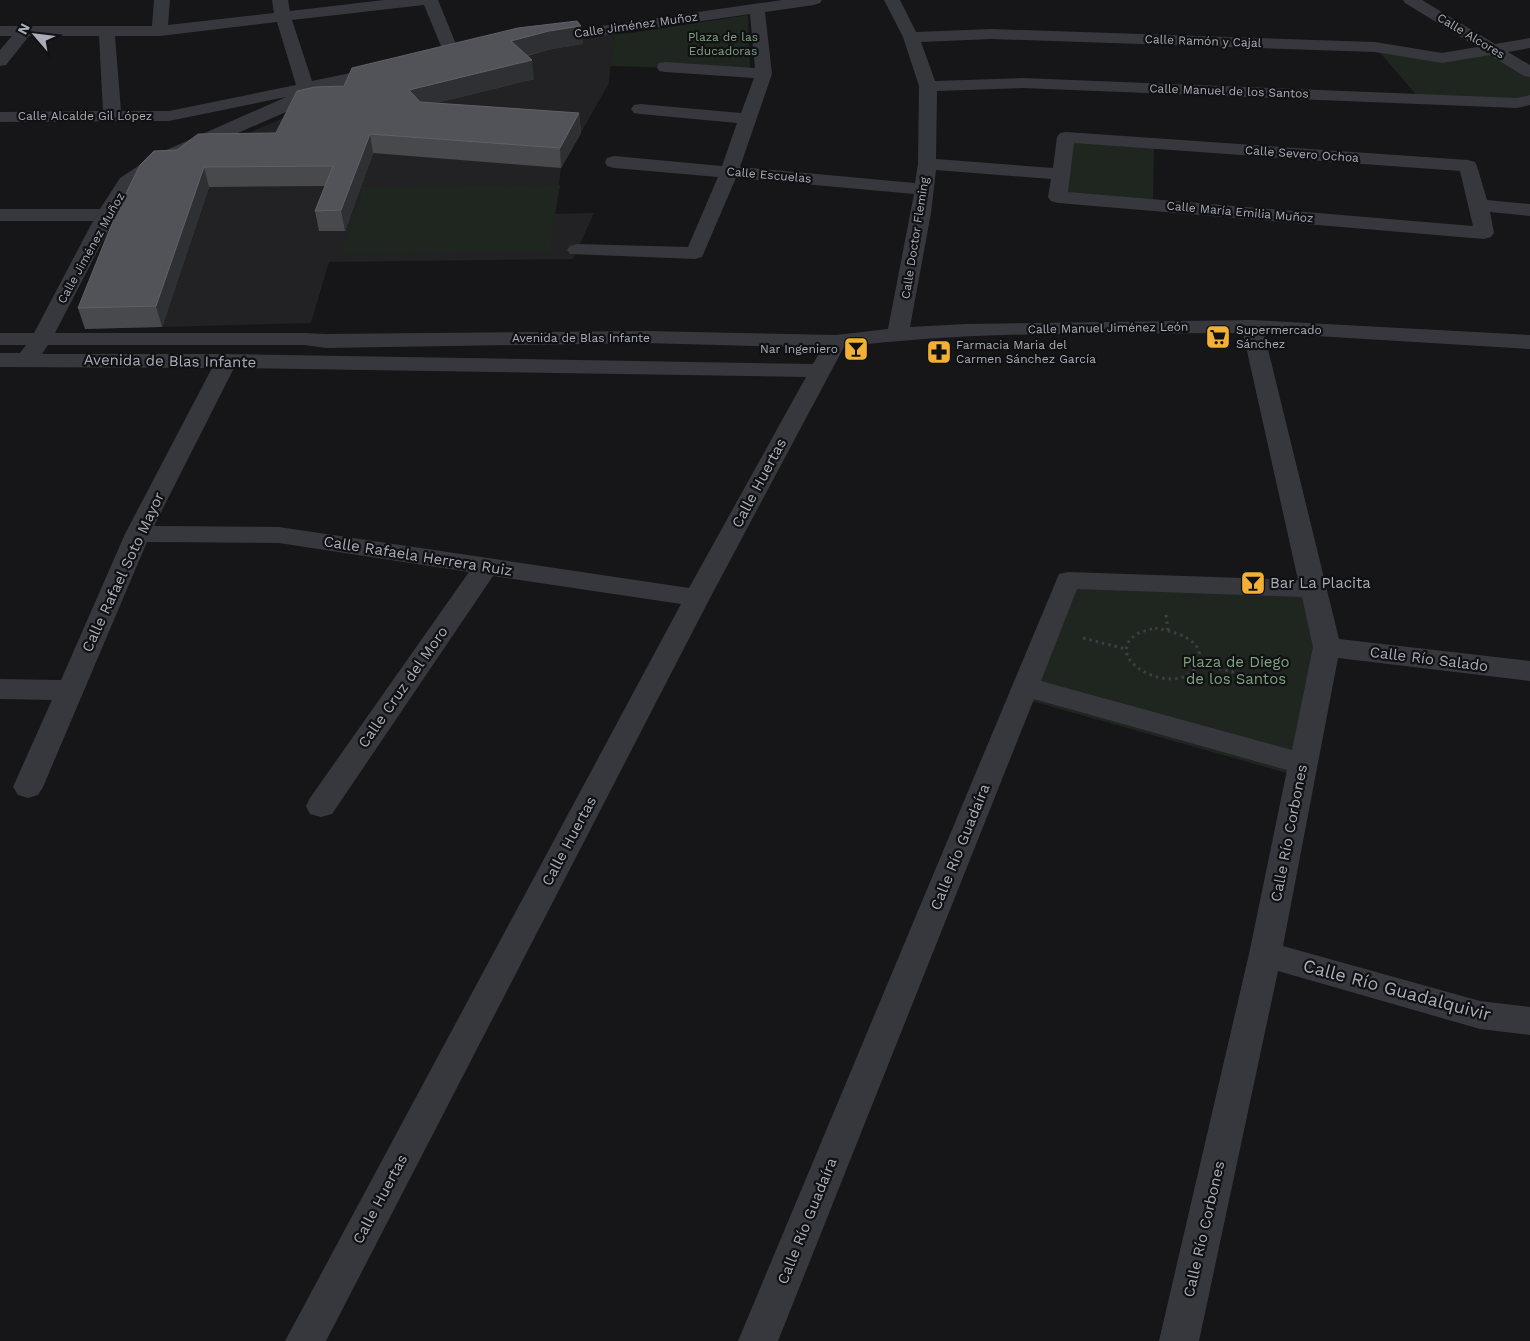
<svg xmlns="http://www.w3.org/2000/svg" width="1530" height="1341" font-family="'Work Sans',sans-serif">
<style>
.built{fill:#222225}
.green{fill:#1e261f}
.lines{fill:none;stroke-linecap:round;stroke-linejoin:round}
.path{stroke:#3d3f44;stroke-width:3;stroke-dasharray:2.5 4;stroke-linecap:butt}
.minor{fill:#37383d;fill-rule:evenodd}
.wall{fill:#47494d}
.shaded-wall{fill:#2f3033}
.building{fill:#525359;stroke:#5f6168}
.labels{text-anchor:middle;stroke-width:4.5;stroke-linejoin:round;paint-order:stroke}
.far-street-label{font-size:12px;fill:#a8adb8;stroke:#111113}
.far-park-label{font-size:12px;fill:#7fa381;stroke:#111113}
.far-poi-label{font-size:12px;fill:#a8adb8;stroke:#111113;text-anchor:start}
.street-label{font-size:15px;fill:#a8adb8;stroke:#111113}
.poi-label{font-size:15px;fill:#a8adb8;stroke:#111113;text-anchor:start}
.park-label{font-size:15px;fill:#7fa381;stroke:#111113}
.near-street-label{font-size:18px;fill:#a8adb8;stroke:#111113}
</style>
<rect width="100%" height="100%" fill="#161618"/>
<polygon class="built" points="613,34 609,83 561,168 555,214 594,213 573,259 329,262 311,323 85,329 203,153 355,87 457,62"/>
<g class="green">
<polygon points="748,15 750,70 610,66 613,34 631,33"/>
<polygon points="1375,47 1417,55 1493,49 1530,72 1530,100 1420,99"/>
<polygon points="1066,137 1154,143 1153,205 1058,197"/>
<polygon points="560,185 549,252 341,254 364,187"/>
<polygon points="1068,580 1314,589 1327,647 1301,777 1021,698"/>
</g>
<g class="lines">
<g class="path">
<polyline points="1166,615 1168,630"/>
<path d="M1155 628C1171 631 1205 638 1199 662 1197 668 1192 673 1186 676 1158 689 1103 656 1137 634 1142 631 1149 630 1155 628Z"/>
<polyline points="1083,638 1126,649"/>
<polyline points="1200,664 1282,684"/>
</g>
<path class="minor" d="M154 0H170L168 25 274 13 272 0H288L290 11 384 0H438L460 54 458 58H446L424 5 292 20 312 81 384 66 390 67 392 71 390 75 312 92 295 108 169 163 134 186 116 215 55 333H304L326 334 645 331 836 335 888 329 914 194 736 178 702 257 695 259 570 254 567 250 570 246 577 244 688 247 718 177 614 168 607 166 605 162 607 158 614 156 722 166 737 123 640 114 634 113 631 109 634 105 640 104 741 113 754 78 665 72 659 71 657 67 659 63 665 62 755 68 750 14 546 44 540 42 538 39 540 36 546 34 782 0H822L820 3 814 5 765 12 772 74 740 167 915 183 918 164 919 86 903 37 884 0H900L916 32 991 29 1375 42 1442 53 1477 47 1405 3 1403 0H1422L1495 44 1530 38V48L1508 52 1530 65V77L1524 76 1490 55 1442 63 1375 52 991 39 921 42 935 81 1022 78 1517 98 1530 95V105L1517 108 1022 88 937 91 936 159 1053 168 1057 137 1060 133 1066 132 1468 160 1475 162 1477 166 1487 200 1530 204V216L1490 212 1494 233 1491 237 1484 239 1058 203 1051 201 1048 197 1051 179 936 170 931 213 910 327 966 324 1252 320 1530 335V349L1264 333 1339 639 1530 661V681L1338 658 1283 946 1480 1001 1530 1007V1035L1480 1029 1278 971 1199 1341H1159L1249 954 1287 770 1034 699 778 1341H738L1059 574 1068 572 1298 580 1243 333C1110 334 976 330 844 347L710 598 326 1341H285L681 604 493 576 332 814 321 817 310 814 306 806 310 798 469 572 279 543 147 542 43 787 38 795 28 798 18 795 13 787 52 700 0 699V679L61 680 125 534 212 368 0 367V353H20L26 345H0V333H34L93 221H0V209H100L120 178 155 155 286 97 169 121 0 122V112L103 111 99 36H29L6 65 0 66V50L12 36H0V26H152ZM277 22 296 85 169 111H121L115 36H160ZM1074 143 1460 171 1473 226 1068 192ZM645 343 822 348 813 364 226 354H42L48 345H304L326 348ZM234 368 806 377 689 588 279 527 154 526ZM1077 589 1302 597 1313 647 1292 750 1041 681Z"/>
</g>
<polygon class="wall" points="583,44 551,49 527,56 534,79 436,103 579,113 581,133 561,168 373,153 345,231 319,231 315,211 325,186 209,187 162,327 85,329 78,308 177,150 276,133 344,86 352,68"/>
<g class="shaded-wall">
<polygon points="581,26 583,44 551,49 513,59 511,41 549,31"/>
<polygon points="532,60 534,79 412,109 409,90"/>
<polygon points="579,113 581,133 561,168 560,148"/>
<polygon points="370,134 373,153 345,231 341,210"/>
<polygon points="204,167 209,187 162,327 156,306"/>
</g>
<polygon class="building" points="577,21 581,26 549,31 511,41 532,60 409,90 420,102 579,113 560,148 370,134 341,210 315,211 333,166 204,167 156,306 78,308 115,216 140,165 154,151 177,150 198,134 276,133 297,91 315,87 344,86 352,68 518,28"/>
<defs>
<symbol id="supermarket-square" viewBox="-11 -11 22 22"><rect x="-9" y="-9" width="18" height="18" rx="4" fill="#f2b134" stroke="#111113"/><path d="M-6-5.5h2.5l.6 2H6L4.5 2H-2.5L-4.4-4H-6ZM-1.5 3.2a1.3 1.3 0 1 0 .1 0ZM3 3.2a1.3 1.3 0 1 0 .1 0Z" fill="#111"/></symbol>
<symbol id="bar-square" viewBox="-11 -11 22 22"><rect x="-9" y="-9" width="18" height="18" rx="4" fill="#f2b134" stroke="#111113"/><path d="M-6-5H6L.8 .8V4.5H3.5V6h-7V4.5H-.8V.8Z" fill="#111"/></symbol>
<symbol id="pharmacy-square" viewBox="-11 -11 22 22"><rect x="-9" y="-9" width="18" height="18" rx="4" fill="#f2b134" stroke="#111113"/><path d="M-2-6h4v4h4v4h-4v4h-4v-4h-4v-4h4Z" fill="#111"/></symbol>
</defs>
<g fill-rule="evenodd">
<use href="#supermarket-square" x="1204" y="323" width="28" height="28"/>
<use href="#bar-square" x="842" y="335" width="28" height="28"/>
<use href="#pharmacy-square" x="925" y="338" width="28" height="28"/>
<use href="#bar-square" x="1239" y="569" width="28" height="28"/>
</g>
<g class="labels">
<g class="far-street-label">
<text transform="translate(636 25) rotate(-8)" y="4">Calle Jiménez Muñoz</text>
<text transform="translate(1471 36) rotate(31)" y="4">Calle Alcores</text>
<text transform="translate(1203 41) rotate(2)" y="4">Calle Ramón y Cajal</text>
<text transform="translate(1229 91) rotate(2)" y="4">Calle Manuel de los Santos</text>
<text x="85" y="120">Calle Alcalde Gil López</text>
<text transform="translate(1302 154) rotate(4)" y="4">Calle Severo Ochoa</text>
<text transform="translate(769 175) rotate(5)" y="4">Calle Escuelas</text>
<text transform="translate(1240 212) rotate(5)" y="4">Calle María Emilia Muñoz</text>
<text transform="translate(915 238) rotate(-81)" y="4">Calle Doctor Fleming</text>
<text transform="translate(91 248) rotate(-61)" y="4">Calle Jiménez Muñoz</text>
<text transform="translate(1108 328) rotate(-1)" y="4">Calle Manuel Jiménez León</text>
<text x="581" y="342">Avenida de Blas Infante</text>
</g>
<g class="far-park-label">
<text x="723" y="41">Plaza de las<tspan x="723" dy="14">Educadoras</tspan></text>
</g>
<g class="far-poi-label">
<text x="1236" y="334">Supermercado<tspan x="1236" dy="14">Sánchez</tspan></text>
<text x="956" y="349">Farmacia Maria del<tspan x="956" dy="14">Carmen Sánchez García</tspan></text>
<text x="838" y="353" text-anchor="end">Nar Ingeniero</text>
</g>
<g class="street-label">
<text transform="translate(170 361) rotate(1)" y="5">Avenida de Blas Infante</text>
<text transform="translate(759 483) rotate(-62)" y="5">Calle Huertas</text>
<text transform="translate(418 556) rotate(9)" y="5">Calle Rafaela Herrera Ruiz</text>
<text transform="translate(123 572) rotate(-65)" y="5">Calle Rafael Soto Mayor</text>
<text transform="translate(1429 659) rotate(7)" y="5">Calle Río Salado</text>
<text transform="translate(403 687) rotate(-55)" y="5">Calle Cruz del Moro</text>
<text transform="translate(1289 833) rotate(-79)" y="5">Calle Río Corbones</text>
<text transform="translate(569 841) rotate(-62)" y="5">Calle Huertas</text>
<text transform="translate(960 847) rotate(-68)" y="5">Calle Río Guadaíra</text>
<text transform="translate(380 1199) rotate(-62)" y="5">Calle Huertas</text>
<text transform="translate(807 1221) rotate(-68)" y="5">Calle Río Guadaíra</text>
<text transform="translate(1204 1229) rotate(-77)" y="5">Calle Río Corbones</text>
</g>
<g class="poi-label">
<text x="1270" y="588">Bar La Placita</text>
</g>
<g class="park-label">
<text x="1236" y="667">Plaza de Diego<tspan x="1236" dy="17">de los Santos</tspan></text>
</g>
<g class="near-street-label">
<text transform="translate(1397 990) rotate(15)" y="6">Calle Río Guadalquivir</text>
</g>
</g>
<g transform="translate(35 35) rotate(298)" stroke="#111113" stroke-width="4" paint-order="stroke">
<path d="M0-4L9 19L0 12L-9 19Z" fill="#a8adb8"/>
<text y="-8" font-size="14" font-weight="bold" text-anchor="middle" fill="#a8adb8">N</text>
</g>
</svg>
